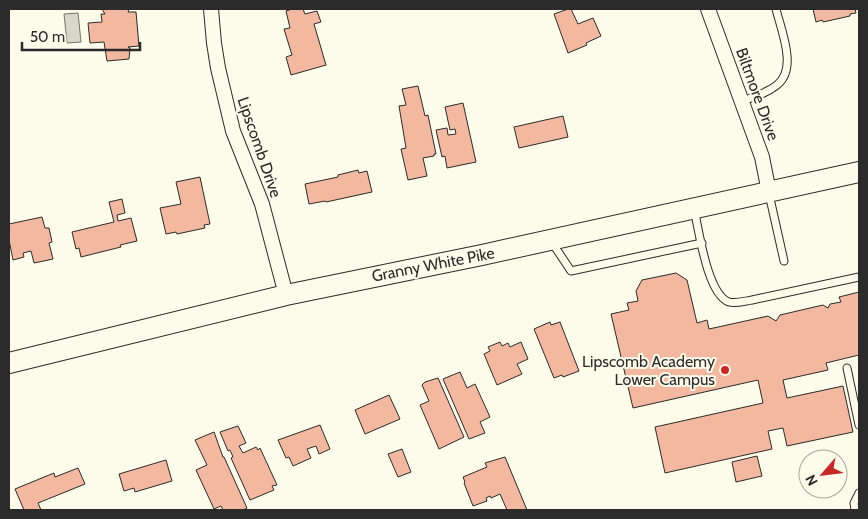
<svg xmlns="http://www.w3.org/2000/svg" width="868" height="519" font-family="Cabin,sans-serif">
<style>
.water{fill:#d8d7c9;stroke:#74746e}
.building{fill:#f2b8a0;stroke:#2b2b2b}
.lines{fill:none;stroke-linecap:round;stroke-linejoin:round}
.service-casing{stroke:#2b2b2b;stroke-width:9}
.minor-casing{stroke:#2b2b2b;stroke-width:16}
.secondary-casing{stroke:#2b2b2b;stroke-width:22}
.service{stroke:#fdfbea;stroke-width:7}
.minor{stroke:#fdfbea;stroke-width:14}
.secondary{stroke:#fdfbea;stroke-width:20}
.poi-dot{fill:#c62828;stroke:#fdfbea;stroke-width:2}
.labels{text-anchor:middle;stroke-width:4;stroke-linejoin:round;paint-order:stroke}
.street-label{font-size:16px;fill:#2b2b2b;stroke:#fdfbea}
.poi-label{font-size:16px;fill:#2b2b2b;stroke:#fdfbea;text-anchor:end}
</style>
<rect width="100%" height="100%" fill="#fdfbea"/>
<polygon class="water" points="78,13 81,42 67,43 64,14"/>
<g class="building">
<polygon points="102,9 129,9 128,12 136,12 139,46 128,47 130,48 129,59 107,61 104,42 90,43 88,23 102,22 101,14 105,14"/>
<polygon points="292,9 303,9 305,14 317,11 321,22 314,24 326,65 291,75 286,57 292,55 284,29 290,28 286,11"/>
<polygon points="568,9 571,9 578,24 593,18 601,36 586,43 587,45 568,53 554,14"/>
<polygon points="813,9 855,9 856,13 850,14 850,16 823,22 822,20 816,22"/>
<polygon points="418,86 425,116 428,115 436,154 434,154 434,156 423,158 427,176 408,180 401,149 406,148 399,106 406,105 402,89"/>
<polygon points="463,103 476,162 447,168 445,156 442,157 436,130 447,128 448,135 456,134 455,129 450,130 445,107"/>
<polygon points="563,116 568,137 519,148 514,127"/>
<polygon points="358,170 359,173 367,171 372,192 326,202 325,201 309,204 305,184 338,177 338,175"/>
<polygon points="200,177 210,224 204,225 205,228 177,234 176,232 166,234 160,208 181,204 176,182"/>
<polygon points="122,199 125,213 117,215 118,221 131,218 137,241 120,245 121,247 81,257 79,248 76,249 72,232 114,222 109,202"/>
<polygon points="42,217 45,228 49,228 52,242 49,243 53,259 34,263 31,251 23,253 24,257 13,260 9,240 9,224"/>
<polygon points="676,273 687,280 697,323 707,320 709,329 768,316 776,321 780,315 823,305 828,308 830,304 841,302 839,297 859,292 859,355 826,363 828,370 783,380 787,398 843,386 853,432 787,446 783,428 768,431 772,449 665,473 655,427 763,403 758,380 633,408 611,314 629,310 627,303 638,301 636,291 642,280"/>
<polygon points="550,322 551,325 560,322 579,371 563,377 562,375 554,378 534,329"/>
<polygon points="500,342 502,346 508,343 510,347 521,342 528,359 517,364 522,374 497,385 484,354 490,351 488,347"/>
<polygon points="460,372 467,388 475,384 490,417 480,422 485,433 469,439 443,379"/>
<polygon points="438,378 464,437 439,449 420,405 429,401 422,385 425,382"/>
<polygon points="389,395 400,419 365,434 355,410"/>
<polygon points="320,425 330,449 319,454 316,446 307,449 311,458 293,466 289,457 286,458 278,440"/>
<polygon points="238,426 246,443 239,446 243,453 256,447 258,450 260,448 277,485 272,486 274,490 250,500 231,458 233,457 230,450 228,451 220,432"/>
<polygon points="214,432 223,457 224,457 247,508 243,510 223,510 221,506 214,509 196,470 207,465 195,440"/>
<polygon points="402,449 411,472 398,477 388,454"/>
<polygon points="757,456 762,476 736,482 732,462"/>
<polygon points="505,457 527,510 507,510 500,494 491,498 490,496 486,498 487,501 473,506 464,483 465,482 463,477 487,467 485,463"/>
<polygon points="166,460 172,481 135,492 134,488 124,491 119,474"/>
<polygon points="78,468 85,484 38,503 41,510 24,510 15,489 54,473 55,477"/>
</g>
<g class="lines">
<defs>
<g id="service">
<path d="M742 101C754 97 767 93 777 85 798 69 781 30 776 9"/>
<polyline points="769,194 784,261"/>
<path d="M694 209C699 230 707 294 729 302 736 304 745 301 752 300L859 277"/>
<polyline points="551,241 571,271 702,243"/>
<polyline points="847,368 859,425"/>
<polyline points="855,510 854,503 859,493"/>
</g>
<g id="minor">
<polyline points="211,9 214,43 218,68 233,131 262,204 286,295"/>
<polyline points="708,9 762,157 769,192"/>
</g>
<polyline id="secondary" points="9,363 286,295 482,255 859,172"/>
</defs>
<use href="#service" class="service-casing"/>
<use href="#minor" class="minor-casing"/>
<use href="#secondary" class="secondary-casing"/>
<use href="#service" class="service"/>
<use href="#minor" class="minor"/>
<use href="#secondary" class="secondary"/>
</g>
<circle class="poi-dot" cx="725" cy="370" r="5"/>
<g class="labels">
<g class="street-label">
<text transform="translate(758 94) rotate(70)" y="6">Biltmore Drive</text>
<text transform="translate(260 147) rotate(71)" y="6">Lipscomb Drive</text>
<text transform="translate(433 264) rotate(-11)" y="6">Granny White Pike</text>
</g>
<g class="poi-label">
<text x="715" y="367">Lipscomb Academy<tspan x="715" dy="18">Lower Campus</tspan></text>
</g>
</g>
<rect width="868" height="519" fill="none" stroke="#2b2b2b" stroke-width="20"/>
<g transform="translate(823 474) rotate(242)"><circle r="24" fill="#fdfbea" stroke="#a9a89e"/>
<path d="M0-4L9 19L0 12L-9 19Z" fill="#c62828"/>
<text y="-8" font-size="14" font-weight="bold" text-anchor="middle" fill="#2b2b2b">N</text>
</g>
<path d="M22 42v8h118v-8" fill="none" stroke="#2b2b2b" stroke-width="2.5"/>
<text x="30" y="42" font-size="15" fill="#2b2b2b" stroke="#fdfbea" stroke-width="4" paint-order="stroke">50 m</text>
</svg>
